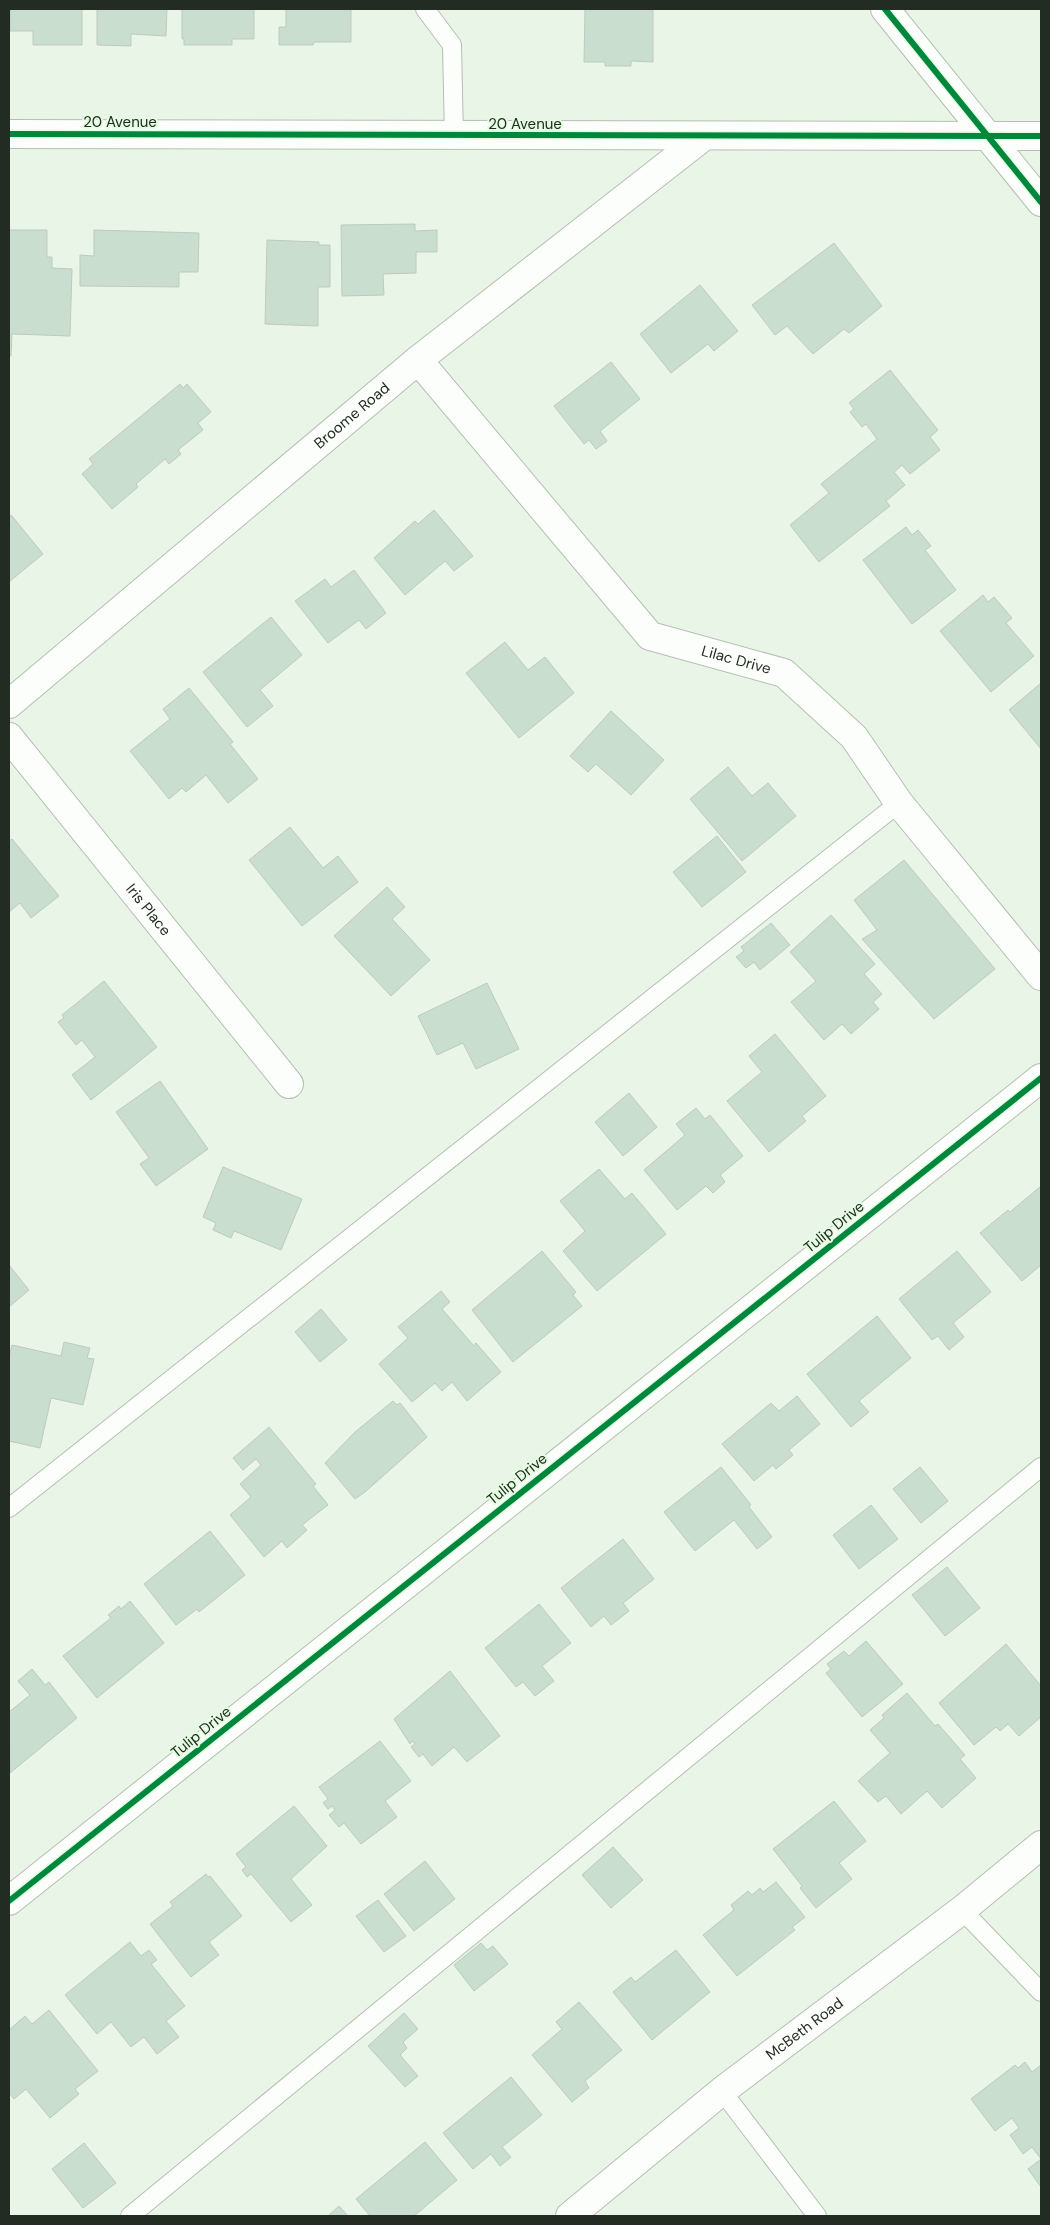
<svg xmlns="http://www.w3.org/2000/svg" width="1050" height="2225" font-family="'DM Sans',sans-serif">
<style>
.building{fill:#c9decf;stroke:#becabf}
.lines{fill:none;stroke-linecap:round;stroke-linejoin:round}
.service-casing{stroke:#b5bfb3;stroke-width:20}
.minor-casing{stroke:#b5bfb3;stroke-width:30}
.tertiary-casing{stroke:#b5bfb3;stroke-width:30}
.primary-casing{stroke:#b5bfb3;stroke-width:30}
.service{stroke:#fcfefb;stroke-width:18}
.minor{stroke:#fcfefb;stroke-width:28}
.tertiary{stroke:#fcfefb;stroke-width:28}
.primary{stroke:#fcfefb;stroke-width:28}
.cycleway-casing{stroke:#e4fce1;stroke-width:9}
.cycleway{stroke:#00873e;stroke-width:6}
.labels{text-anchor:middle;stroke-width:4;stroke-linejoin:round;paint-order:stroke}
.street-label{font-size:15px;fill:#232c22;stroke:#e4fce1}
</style>
<rect width="100%" height="100%" fill="#e9f6e7"/>
<g class="building">
<polygon points="10,9 82,9 82,45 33,45 33,31 10,31"/>
<polygon points="97,9 167,9 166,36 131,34 131,46 97,45"/>
<polygon points="182,9 254,9 254,39 232,39 232,45 184,45 184,39 182,39"/>
<polygon points="286,9 351,9 351,42 314,42 313,45 279,45 279,27 286,27"/>
<polygon points="585,9 653,9 653,62 631,61 631,66 605,66 605,62 584,62"/>
<polygon points="415,224 415,231 437,230 437,252 416,252 416,273 383,274 384,295 342,296 341,225"/>
<polygon points="9,230 47,230 47,257 52,257 52,268 72,269 70,336 12,334 11,356 9,356"/>
<polygon points="94,230 199,233 198,272 179,272 179,287 80,286 80,255 94,256"/>
<polygon points="267,240 319,242 319,245 330,245 330,287 318,287 318,326 265,324"/>
<polygon points="834,243 882,306 849,333 844,329 813,354 787,326 775,335 752,305"/>
<polygon points="700,285 738,331 714,351 708,344 671,373 640,334"/>
<polygon points="611,362 640,399 600,431 607,441 596,449 589,440 584,444 554,406"/>
<polygon points="890,370 938,430 930,437 940,450 910,474 902,465 894,472 905,485 886,501 890,506 819,562 790,525 829,493 821,484 877,439 866,424 862,427 850,412 854,409 849,403"/>
<polygon points="180,384 183,388 187,384 211,412 198,423 203,430 178,450 181,454 169,464 165,459 136,484 138,487 112,509 82,474 93,464 89,459"/>
<polygon points="434,510 473,556 454,571 445,561 405,595 374,558 415,521 418,524"/>
<polygon points="9,515 12,516 43,554 9,582"/>
<polygon points="906,527 912,535 918,530 931,546 925,550 956,590 912,624 863,560"/>
<polygon points="354,570 386,613 366,629 359,620 328,643 295,601 325,579 331,587"/>
<polygon points="983,595 988,602 994,597 1012,618 1006,623 1034,656 991,692 940,631"/>
<polygon points="271,617 302,655 260,690 273,706 247,727 203,672"/>
<polygon points="505,642 528,670 545,657 574,693 519,738 466,673"/>
<polygon points="1041,683 1041,749 1009,710"/>
<polygon points="189,688 233,742 230,744 258,779 228,803 206,775 186,792 182,788 169,799 130,751 170,719 163,709"/>
<polygon points="611,711 664,760 631,795 596,764 588,772 570,756"/>
<polygon points="728,767 752,796 768,783 796,816 742,861 690,799"/>
<polygon points="290,827 323,868 338,856 358,882 302,926 249,860"/>
<polygon points="717,836 746,872 702,907 673,872"/>
<polygon points="12,839 59,896 31,918 20,903 9,912 9,841"/>
<polygon points="904,860 995,969 934,1019 862,939 877,930 854,900"/>
<polygon points="387,887 405,907 392,919 430,960 391,996 334,936"/>
<polygon points="831,915 875,964 864,974 882,994 873,1002 879,1009 851,1034 842,1024 824,1040 791,1002 816,981 790,952"/>
<polygon points="771,923 790,945 760,970 754,962 746,968 736,957 744,951 741,947"/>
<polygon points="104,981 157,1047 91,1100 72,1075 95,1057 82,1040 76,1045 58,1022 64,1018 62,1015"/>
<polygon points="487,983 519,1049 476,1069 463,1043 437,1055 418,1016"/>
<polygon points="775,1034 826,1096 802,1116 806,1121 769,1152 727,1101 762,1072 749,1056"/>
<polygon points="160,1081 208,1149 156,1186 140,1164 149,1158 116,1112"/>
<polygon points="629,1093 657,1127 623,1156 595,1122"/>
<polygon points="696,1108 705,1119 710,1115 743,1156 720,1175 725,1182 713,1193 706,1186 677,1210 644,1170 685,1135 676,1124"/>
<polygon points="223,1167 302,1199 281,1250 234,1231 231,1238 213,1230 216,1223 203,1217"/>
<polygon points="599,1169 625,1199 632,1193 666,1234 597,1291 563,1251 585,1231 560,1201"/>
<polygon points="1041,1186 1041,1265 1022,1281 980,1233 1008,1210 1010,1212"/>
<polygon points="542,1251 576,1292 573,1295 582,1306 513,1362 472,1310"/>
<polygon points="957,1251 991,1292 953,1323 964,1337 949,1350 938,1336 932,1340 899,1299"/>
<polygon points="9,1265 29,1290 9,1307"/>
<polygon points="441,1291 450,1302 442,1309 474,1346 476,1343 501,1372 467,1401 452,1382 442,1391 435,1383 412,1402 379,1364 408,1338 398,1327"/>
<polygon points="321,1309 347,1340 320,1362 295,1332"/>
<polygon points="877,1316 911,1358 859,1401 869,1412 851,1427 807,1374"/>
<polygon points="64,1342 90,1348 87,1358 94,1359 83,1405 51,1398 40,1448 9,1441 9,1357 12,1345 61,1356"/>
<polygon points="797,1396 820,1424 789,1450 793,1455 776,1469 773,1465 754,1481 722,1444 771,1403 779,1411"/>
<polygon points="393,1401 397,1405 400,1403 427,1437 365,1492 355,1499 325,1463 355,1432"/>
<polygon points="269,1427 316,1484 313,1486 328,1505 302,1525 307,1530 287,1548 282,1541 264,1557 230,1515 251,1497 240,1484 261,1465 256,1459 243,1470 233,1458"/>
<polygon points="721,1467 751,1505 749,1507 772,1537 757,1549 734,1520 695,1551 664,1512"/>
<polygon points="920,1467 948,1501 921,1523 893,1489"/>
<polygon points="871,1505 898,1539 859,1569 833,1535"/>
<polygon points="210,1531 245,1575 199,1612 197,1609 176,1625 144,1584"/>
<polygon points="623,1539 654,1579 623,1603 629,1611 611,1625 604,1616 591,1627 561,1588"/>
<polygon points="947,1567 980,1608 945,1636 912,1595"/>
<polygon points="130,1601 164,1643 97,1698 63,1656 111,1618 108,1615 119,1606 121,1609"/>
<polygon points="539,1604 571,1643 542,1666 554,1681 535,1696 523,1682 516,1687 485,1648"/>
<polygon points="866,1641 903,1684 862,1717 826,1673 831,1669 827,1664 844,1651 849,1656"/>
<polygon points="1006,1644 1041,1686 1041,1717 1019,1736 1008,1724 1000,1731 996,1727 974,1745 939,1703"/>
<polygon points="32,1669 45,1685 49,1682 77,1718 10,1773 9,1712 30,1695 18,1681"/>
<polygon points="450,1671 500,1736 467,1762 454,1747 432,1766 423,1754 419,1757 411,1747 415,1744 412,1741 410,1744 394,1719"/>
<polygon points="907,1693 935,1726 938,1724 965,1755 960,1759 976,1778 942,1808 927,1791 901,1814 886,1796 878,1802 858,1781 890,1753 870,1730 884,1718 882,1715"/>
<polygon points="380,1741 411,1781 385,1801 397,1817 361,1844 344,1823 339,1827 329,1815 335,1810 332,1806 328,1809 323,1803 328,1799 319,1787"/>
<polygon points="834,1801 866,1841 839,1863 852,1879 816,1908 800,1888 802,1886 773,1849"/>
<polygon points="294,1806 327,1846 291,1879 312,1905 291,1922 251,1874 247,1877 242,1870 246,1867 236,1854"/>
<polygon points="613,1847 643,1880 611,1908 582,1875"/>
<polygon points="425,1861 455,1899 414,1931 384,1894"/>
<polygon points="206,1874 208,1877 210,1876 242,1916 209,1942 219,1955 191,1977 150,1924 173,1906 170,1902"/>
<polygon points="776,1882 805,1917 792,1927 795,1930 737,1976 703,1935 734,1910 731,1905 748,1891 752,1895 760,1888 763,1892"/>
<polygon points="378,1900 406,1936 384,1952 356,1916"/>
<polygon points="130,1942 141,1956 149,1950 157,1960 151,1964 185,2006 166,2021 179,2037 157,2054 144,2037 131,2047 111,2022 97,2034 65,1995"/>
<polygon points="481,1943 487,1950 493,1946 508,1964 474,1991 454,1965"/>
<polygon points="676,1950 710,1992 652,2040 613,1992 631,1977 635,1982"/>
<polygon points="579,2002 622,2050 585,2081 589,2088 572,2102 532,2055 562,2029 556,2022"/>
<polygon points="49,2010 98,2071 75,2089 79,2094 50,2118 26,2089 14,2099 9,2093 9,2030 25,2016 32,2024"/>
<polygon points="404,2013 418,2029 403,2042 407,2048 400,2055 418,2076 405,2087 368,2046"/>
<polygon points="1025,2062 1032,2072 1041,2065 1041,2159 1032,2147 1023,2154 1010,2135 1019,2128 1012,2118 995,2131 971,2099 1015,2065 1018,2068"/>
<polygon points="511,2077 542,2115 502,2147 511,2157 500,2166 491,2154 473,2169 443,2133"/>
<polygon points="425,2142 457,2180 414,2216 370,2216 356,2199"/>
<polygon points="84,2143 116,2183 83,2208 52,2169"/>
<polygon points="1041,2159 1041,2187 1028,2169"/>
<polygon points="339,2206 348,2216 328,2216"/>
</g>
<g class="lines">
<defs>
<g id="service">
<polyline points="425,9 452,45 454,136"/>
<polyline points="9,1508 899,803"/>
<polyline points="962,1910 1041,1992"/>
<polyline points="722,2091 817,2216"/>
<polyline points="130,2216 1041,1467"/>
</g>
<g id="minor">
<path id="s1" d="M418 360 650 636 784 673 854 737 899 803 1041 976"/>
<path id="s2" d="M9 704 418 360 703 137"/>
<path id="s3" d="M9 737 289 1084"/>
<polyline points="9,1901 1041,1078"/>
<path id="s4" d="M570 2216 722 2091 962 1910 1041 1845"/>
</g>
<polyline id="tertiary" points="9,134 1041,136"/>
<polyline id="primary" points="885,9 1041,202"/>
</defs>
<use href="#service" class="service-casing"/>
<use href="#minor" class="minor-casing"/>
<use href="#tertiary" class="tertiary-casing"/>
<use href="#primary" class="primary-casing"/>
<use href="#service" class="service"/>
<use href="#minor" class="minor"/>
<use href="#tertiary" class="tertiary"/>
<use href="#primary" class="primary"/>
<defs>
<g id="cycleway">
<polyline points="885,9 1041,202"/>
<polyline points="9,134 1041,136"/>
<polyline points="9,1901 1041,1078"/>
</g>
</defs>
<use href="#cycleway" class="cycleway-casing"/>
<use href="#cycleway" class="cycleway"/>
</g>
<g class="labels">
<g class="street-label">
<text x="120" y="127">20 Avenue</text>
<text x="525" y="129">20 Avenue</text>
<text dy="5" stroke="none"><textPath href="#s2" startOffset="448">Broome Road</textPath></text>
<text dy="5" stroke="none"><textPath href="#s1" startOffset="450">Lilac Drive</textPath></text>
<text dy="5" stroke="none"><textPath href="#s3" startOffset="222">Iris Place</textPath></text>
<text transform="translate(834 1227) rotate(-39)" y="5">Tulip Drive</text>
<text transform="translate(517 1479) rotate(-39)" y="5">Tulip Drive</text>
<text transform="translate(201 1732) rotate(-39)" y="5">Tulip Drive</text>
<text dy="5" stroke="none"><textPath href="#s4" startOffset="300">McBeth Road</textPath></text>
</g>
</g>
<rect width="1050" height="2225" fill="none" stroke="#232c22" stroke-width="20"/>
</svg>
